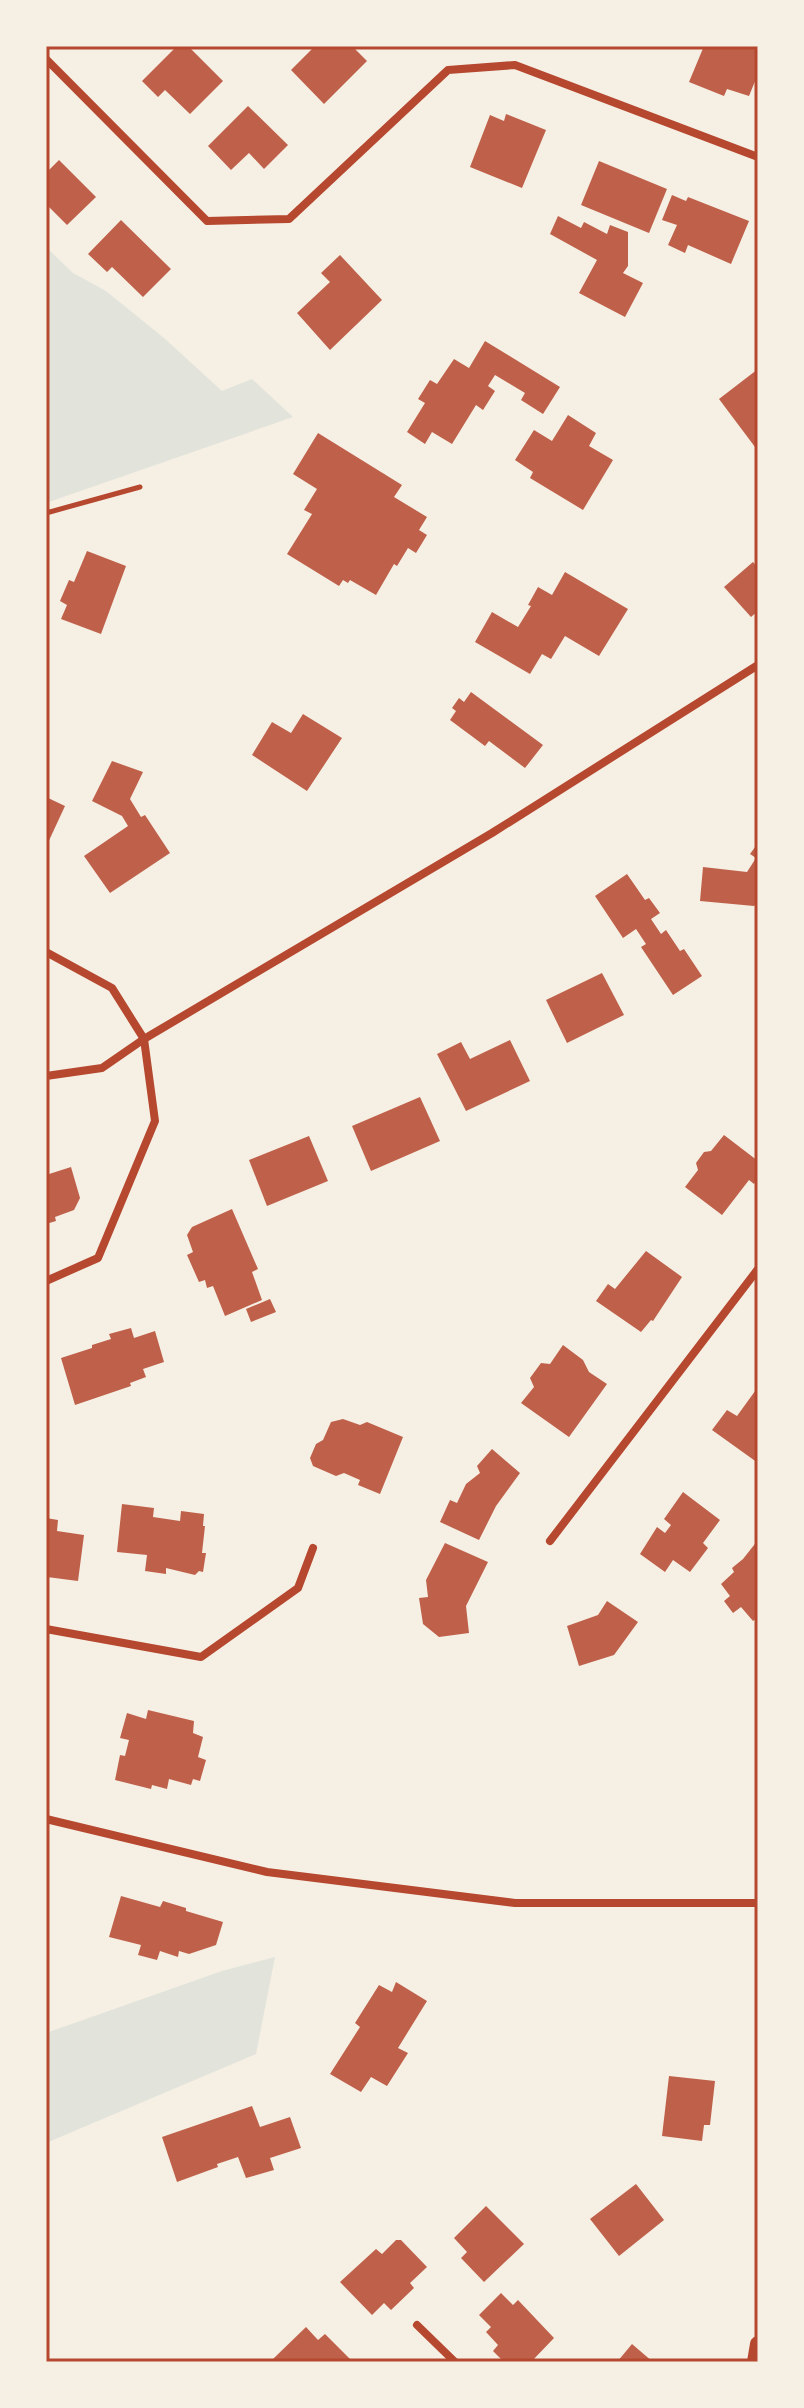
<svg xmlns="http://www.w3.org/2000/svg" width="804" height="2408" font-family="'Fira Sans',sans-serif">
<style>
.green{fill:#e2e4dc}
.building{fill:#bf614a}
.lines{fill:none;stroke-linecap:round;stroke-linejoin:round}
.path{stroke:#b5482f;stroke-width:5}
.minor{stroke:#b5482f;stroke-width:8}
.secondary{stroke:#b5482f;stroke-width:16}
.neatline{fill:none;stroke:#b5482f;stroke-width:3}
</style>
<rect width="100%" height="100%" fill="#f6efe4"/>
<g class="green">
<polygon points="46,247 73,273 106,291 164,338 222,391 252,379 293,417 46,503"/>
<polygon points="275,1957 256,2054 46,2143 46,2033 222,1971"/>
</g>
<g class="building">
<polygon points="177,46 188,46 223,81 190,114 165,90 158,97 142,81"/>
<polygon points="315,46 352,46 367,61 324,104 291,70"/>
<polygon points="704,46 758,46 758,74 749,96 727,89 724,96 689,82"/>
<polygon points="248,106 288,145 264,169 249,153 231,170 208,146"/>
<polygon points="506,114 546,130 522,188 470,167 490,115 504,121"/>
<polygon points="59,160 96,197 67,225 46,204 46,173"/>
<polygon points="599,161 667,189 649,233 581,205"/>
<polygon points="672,195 686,201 688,197 749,221 731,264 688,245 685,253 668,245 677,225 662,220"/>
<polygon points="558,216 581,228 584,222 607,234 610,225 628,232 628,266 623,273 643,283 625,317 579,293 597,260 550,234"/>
<polygon points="121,220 171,269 143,297 112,267 107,272 88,254"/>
<polygon points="340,255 382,300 330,350 297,313 330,282 321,273"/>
<polygon points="485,341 560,387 543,414 521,400 525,393 495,375 488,386 495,391 483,410 476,405 452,444 432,432 425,444 407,432 425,403 418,399 430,380 437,384 454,359 469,368"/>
<polygon points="758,369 758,451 719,399"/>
<polygon points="568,415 596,433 589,446 613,460 583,510 530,478 533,472 515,460 534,430 552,441"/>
<polygon points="318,433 402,485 394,497 427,517 419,530 427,535 416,553 408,548 397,566 394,564 376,595 350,580 348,583 343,580 339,586 287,554 312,514 304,510 317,489 293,474"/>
<polygon points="87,551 126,566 101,634 61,619 67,605 60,601 69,580 74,582"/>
<polygon points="753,562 758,568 758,611 751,617 724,587"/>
<polygon points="565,572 628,609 599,656 565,636 551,659 542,654 530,674 475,642 492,612 518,627 531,606 528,605 538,587 552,595"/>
<polygon points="471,692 543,745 525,768 489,741 485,746 450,720 456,711 452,708 459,698 464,702"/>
<polygon points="303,714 342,738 307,791 252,755 272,722 291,733"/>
<polygon points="112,761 143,772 130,799 141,817 145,815 170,853 110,893 84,856 128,826 122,816 92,801"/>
<polygon points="46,797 65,806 46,847"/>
<polygon points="758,843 758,901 754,906 700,901 703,867 747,872 756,858 750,854"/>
<polygon points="627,874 645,900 649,898 660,913 651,919 661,934 666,930 680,951 684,949 702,976 673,995 641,947 646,944 636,929 623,938 595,896"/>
<polygon points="602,973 624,1015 567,1043 546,1000"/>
<polygon points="510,1040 530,1081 466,1111 437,1054 461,1042 470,1059"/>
<polygon points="420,1097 440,1141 371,1171 352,1126"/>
<polygon points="724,1135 758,1161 758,1178 754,1184 749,1180 722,1215 685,1187 698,1170 696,1163 704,1152 711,1151"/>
<polygon points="309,1136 328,1181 267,1206 249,1160"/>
<polygon points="71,1167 80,1198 74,1210 55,1217 56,1221 46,1224 46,1175"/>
<polygon points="232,1209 258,1269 252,1272 262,1300 225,1316 213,1286 207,1288 205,1280 199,1282 187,1255 193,1252 187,1235 192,1227"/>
<polygon points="646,1251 682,1277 653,1321 651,1320 641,1332 596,1301 608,1284 615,1289"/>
<polygon points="270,1299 276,1312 251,1322 246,1309"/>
<polygon points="131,1328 134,1338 155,1331 164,1362 143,1369 146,1377 130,1383 131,1386 75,1405 61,1358 92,1348 92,1345 111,1339 109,1334"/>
<polygon points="563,1345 583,1360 589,1372 607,1384 569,1437 521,1403 534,1387 530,1378 541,1363 550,1364"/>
<polygon points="758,1387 758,1463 712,1430 727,1410 737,1416"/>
<polygon points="343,1419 360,1425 367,1422 403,1437 380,1494 358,1485 360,1480 344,1473 336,1476 313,1466 310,1458 316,1444 323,1440 331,1422"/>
<polygon points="492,1449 520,1473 496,1506 479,1540 440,1522 450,1500 457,1503 466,1484 480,1473 477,1466"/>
<polygon points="683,1492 720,1520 703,1543 708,1548 690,1572 673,1560 665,1572 640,1554 657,1527 665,1533 671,1525 664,1519"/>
<polygon points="122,1504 154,1508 153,1517 180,1521 181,1511 204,1514 203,1526 205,1526 202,1553 206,1553 203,1572 199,1571 195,1575 166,1568 166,1574 145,1571 147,1555 117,1552"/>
<polygon points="46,1518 58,1520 57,1531 84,1535 78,1581 47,1577"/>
<polygon points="758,1540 758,1569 755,1572 758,1575 758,1617 753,1621 741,1607 733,1613 724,1601 730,1596 721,1584 734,1572 732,1568 743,1559"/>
<polygon points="445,1543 488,1562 466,1606 469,1633 439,1637 423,1624 419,1598 428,1597 426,1580"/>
<polygon points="607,1601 638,1622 614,1655 579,1666 567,1626 598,1615"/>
<polygon points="148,1710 194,1721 193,1733 203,1737 198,1757 206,1760 200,1781 193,1779 191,1785 169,1779 167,1789 152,1785 151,1789 115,1780 120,1755 125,1756 129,1740 120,1738 127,1713 146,1719"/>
<polygon points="121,1896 160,1907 163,1901 186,1908 186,1911 223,1922 216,1945 189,1954 179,1951 178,1957 160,1951 157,1960 138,1955 141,1945 109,1937"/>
<polygon points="396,1982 427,2001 398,2048 408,2053 387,2086 371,2077 361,2092 330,2074 360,2027 355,2023 379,1985 392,1992"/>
<polygon points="669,2076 715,2081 710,2125 704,2125 702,2141 662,2136"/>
<polygon points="252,2106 260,2127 290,2117 301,2148 270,2158 274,2170 246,2178 238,2157 217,2164 218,2167 177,2182 162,2137"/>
<polygon points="636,2184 664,2220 619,2256 590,2219"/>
<polygon points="486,2206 524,2244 484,2282 461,2258 467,2252 454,2238"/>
<polygon points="396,2240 401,2240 427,2267 410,2283 414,2288 391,2310 384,2303 372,2315 340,2282 376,2249 382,2254"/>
<polygon points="501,2293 513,2305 518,2300 554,2338 531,2362 504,2362 493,2351 498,2345 486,2332 491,2327 479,2315"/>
<polygon points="306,2327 318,2340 325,2334 353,2362 276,2362 273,2359"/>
<polygon points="632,2344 653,2362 617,2362"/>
</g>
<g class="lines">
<polyline class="path" points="46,513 140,487"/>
<g class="minor">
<polyline points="46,59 207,221 289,219 448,70 515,65 758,157"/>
<polyline points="46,952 112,988 144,1039 155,1121 98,1258 46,1281"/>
<polyline points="46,1076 102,1068 144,1039 492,833 758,665"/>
<polyline points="550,1541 758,1269"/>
<polyline points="46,1629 201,1657 298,1588 313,1548"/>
<polyline points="46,1819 267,1872 515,1903 758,1903"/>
<polyline points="417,2325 455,2362"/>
</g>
<polyline class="secondary" points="755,2362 758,2344"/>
</g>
<rect width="804" height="2408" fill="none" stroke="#f6efe4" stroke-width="96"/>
<rect x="48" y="48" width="708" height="2312" class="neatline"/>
</svg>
